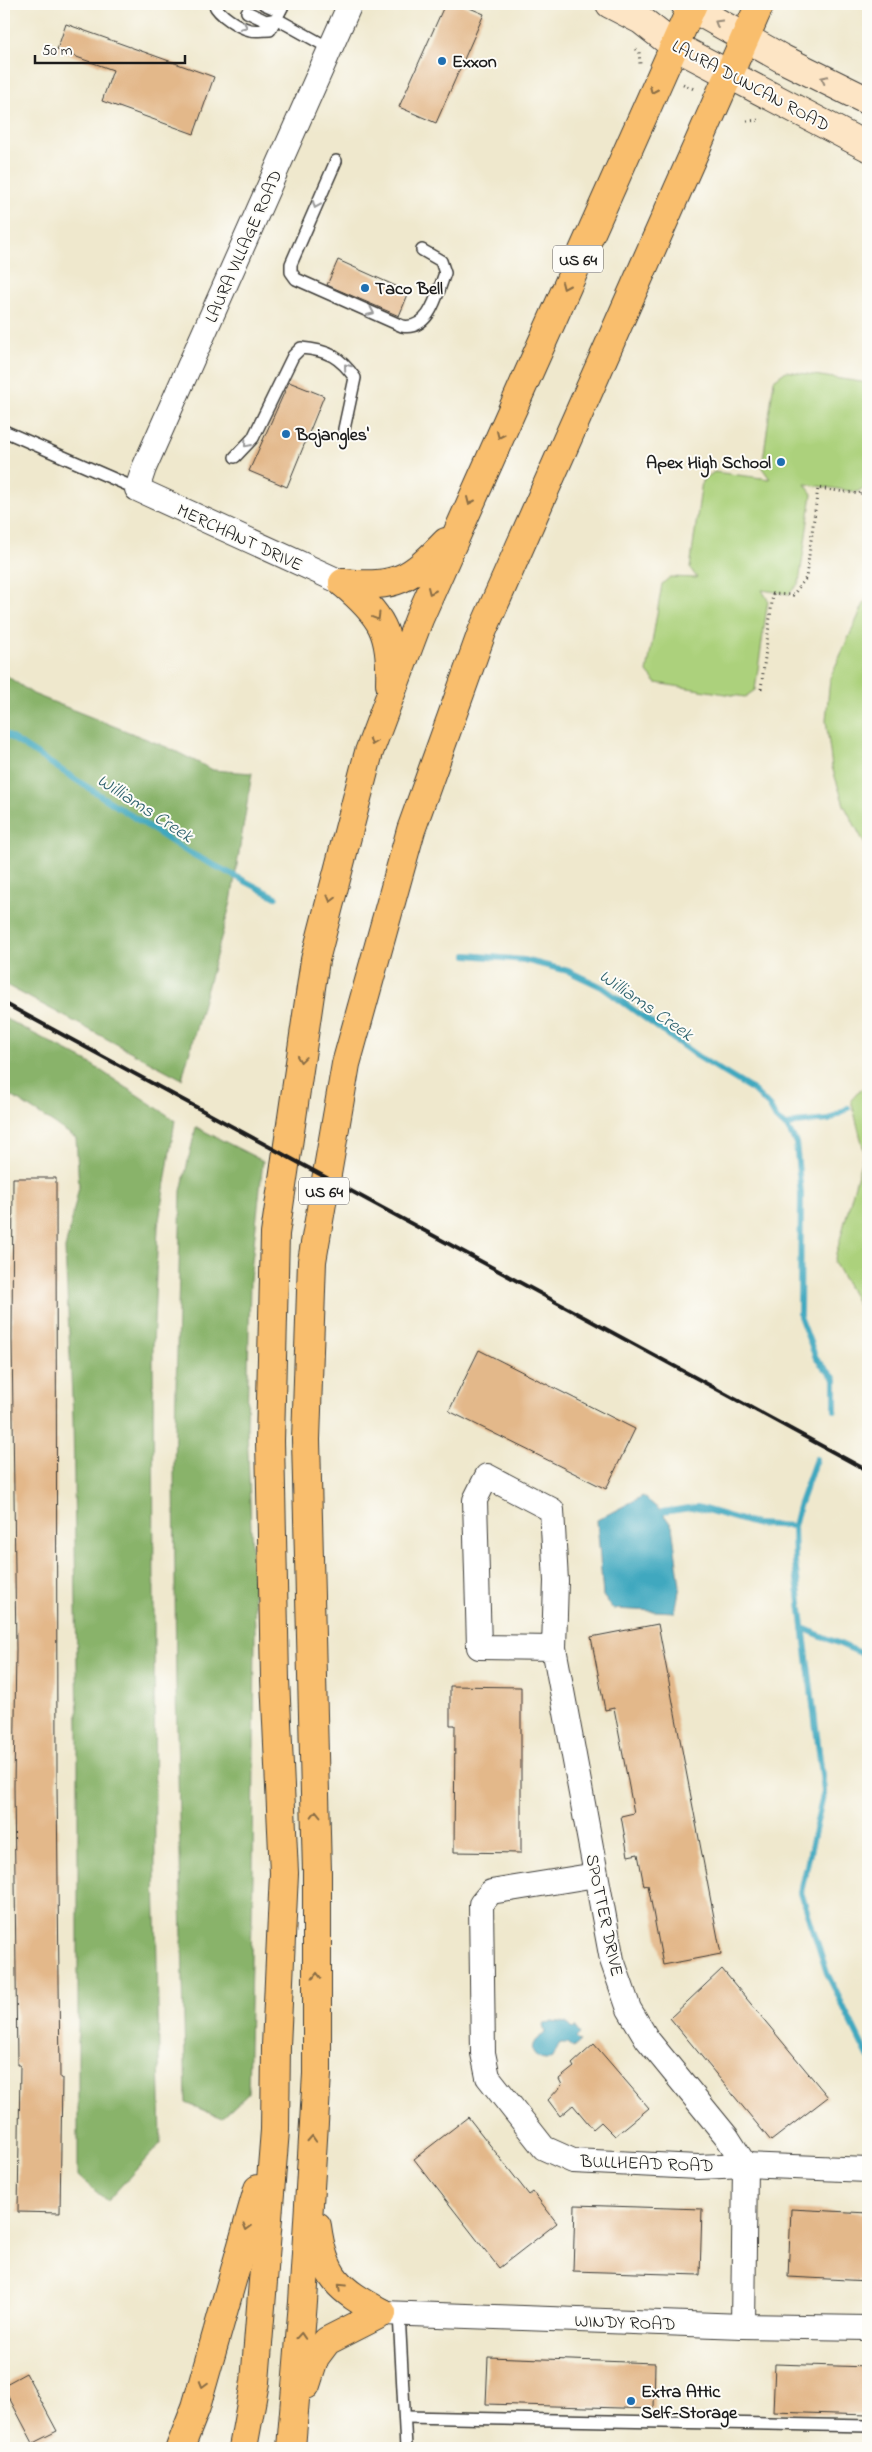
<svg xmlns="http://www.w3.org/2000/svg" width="872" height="2452" font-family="'Indie Flower',sans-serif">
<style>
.green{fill:#acd17b;stroke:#64764c}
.forest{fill:#89b36b;stroke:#526844}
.water{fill:#3fa8bf;stroke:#2e626e}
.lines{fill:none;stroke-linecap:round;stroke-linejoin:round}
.stream{stroke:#3fa8bf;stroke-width:6}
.building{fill:#e3b88a}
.lane-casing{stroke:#3c3b37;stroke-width:14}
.street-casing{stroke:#3c3b37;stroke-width:26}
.secondary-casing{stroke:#3c3b37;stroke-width:30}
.highway-casing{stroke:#3c3b37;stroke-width:30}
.path{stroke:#3c3b37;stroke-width:3;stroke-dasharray:1 4;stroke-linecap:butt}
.lane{stroke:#fff;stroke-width:11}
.street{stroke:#fff;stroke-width:24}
.secondary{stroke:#fde5c5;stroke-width:28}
.highway{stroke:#f9be6d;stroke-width:28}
.rail{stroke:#1c1c1c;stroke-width:4}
.oneway{stroke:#988b79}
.oneway2{stroke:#999}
.oneway3{stroke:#8a6d44}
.poi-dot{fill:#1f6fb2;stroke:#fdfcf7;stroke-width:2}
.labels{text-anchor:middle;stroke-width:4;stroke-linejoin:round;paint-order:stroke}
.shield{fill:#fdfcf7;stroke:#605f5e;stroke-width:1}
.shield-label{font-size:16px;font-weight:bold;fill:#1c1c1c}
.poi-label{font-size:18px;font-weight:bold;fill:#1c1c1c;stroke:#fdfcf7;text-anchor:start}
.street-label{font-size:18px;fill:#1c1c1c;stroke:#fdfcf7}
.water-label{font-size:19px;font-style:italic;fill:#2e626e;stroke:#fdfcf7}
</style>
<rect width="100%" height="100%" fill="#fdfcf7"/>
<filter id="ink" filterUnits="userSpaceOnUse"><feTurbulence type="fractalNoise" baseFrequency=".02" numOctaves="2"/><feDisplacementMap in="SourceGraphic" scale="10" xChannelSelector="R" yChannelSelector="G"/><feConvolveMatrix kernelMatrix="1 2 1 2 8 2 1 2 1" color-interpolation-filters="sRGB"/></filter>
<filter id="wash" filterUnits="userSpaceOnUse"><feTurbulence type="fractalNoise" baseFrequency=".0096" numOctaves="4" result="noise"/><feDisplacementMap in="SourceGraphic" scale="20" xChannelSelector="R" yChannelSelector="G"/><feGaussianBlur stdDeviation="1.12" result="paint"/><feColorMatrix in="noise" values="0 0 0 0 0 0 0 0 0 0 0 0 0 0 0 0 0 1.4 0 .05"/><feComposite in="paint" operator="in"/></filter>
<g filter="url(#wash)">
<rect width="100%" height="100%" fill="#efe8cd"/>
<g class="green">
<polygon points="786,371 868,383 868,485 857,492 805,484 812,494 799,583 789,594 762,590 768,600 755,690 745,697 656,683 647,672 662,584 670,577 697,578 690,568 702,481 714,472 770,479 762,468 774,380"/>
<polygon points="868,595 868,850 844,805 832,767 826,720 830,678"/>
<polygon points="868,1082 868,1322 834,1262 864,1151 851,1100"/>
</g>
<g class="forest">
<polygon points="4,674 33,694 169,748 213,770 252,773 231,902 182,1079 4,984"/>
<polygon points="4,1018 88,1062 175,1120 158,1227 153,1347 155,1871 161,2143 107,2201 78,2176 78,1728 73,1418 65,1249 79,1187 76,1138 4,1091"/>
<polygon points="196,1127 263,1161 250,1280 247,1427 255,1629 253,1875 248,2094 222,2118 186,2103 176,1692 174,1467 181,1191"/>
</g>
<g class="water">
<polygon points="643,1496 662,1512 672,1526 680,1586 675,1612 613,1609 603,1596 597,1520"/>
<path d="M552 2021 567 2023 573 2029 575 2027 580 2034 576 2038 580 2042 573 2048 567 2043H560L553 2058C542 2062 526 2054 535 2041 537 2038 542 2036 545 2033L543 2025Z"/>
</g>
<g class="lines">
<g class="stream">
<polyline points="4,733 186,851 276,897"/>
<polyline points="467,955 524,960 568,971 602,987 697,1056 753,1090 770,1107 777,1120 787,1127 796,1143 801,1194 800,1316 816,1358 835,1379 835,1410"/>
<polyline points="787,1127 794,1123 829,1120 848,1108"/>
<polyline points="816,1459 799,1506 794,1526 795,1563 824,1791 801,1892 827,1973 868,2057"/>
<polyline points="662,1512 697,1507 755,1524 794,1526"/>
<polyline points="803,1628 868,1656"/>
</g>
</g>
<g id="blocks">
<g class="building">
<polygon points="445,4 460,4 484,14 436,123 399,107"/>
<polygon points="66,24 214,77 194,134 102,101 113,70 57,50"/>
<polygon points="338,260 409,292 399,316 327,285"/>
<polygon points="289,382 324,396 287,487 249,471"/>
<polygon points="13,1178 56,1178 57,1785 60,2078 62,2078 60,2213 18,2212 20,2065 17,2065 14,1786 16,1650 12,1338"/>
<polygon points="479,1350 635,1429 606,1489 449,1411"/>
<polygon points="658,1624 721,1954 663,1965 648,1885 644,1886 638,1854 628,1856 621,1816 634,1813 614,1708 605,1710 591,1637"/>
<polygon points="450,1686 521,1687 521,1853 454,1852 455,1725 450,1725"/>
<polygon points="722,1969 828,2097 771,2141 670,2018"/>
<polygon points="594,2044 649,2108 615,2136 601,2122 593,2129 573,2105 560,2116 548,2100 562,2085 559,2079 574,2067 572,2064"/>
<polygon points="468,2117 529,2195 533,2192 557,2223 499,2268 414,2159"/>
<polygon points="575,2205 702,2209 700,2275 573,2271"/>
<polygon points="791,2209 868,2213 868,2281 788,2277"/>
<polygon points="488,2357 655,2363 654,2409 486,2404"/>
<polygon points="775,2364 868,2367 868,2415 773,2412"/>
<polygon points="26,2373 57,2431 33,2443 4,2388 4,2385"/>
</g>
</g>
</g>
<g filter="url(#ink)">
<use href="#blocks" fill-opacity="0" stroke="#3c3b37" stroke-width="1"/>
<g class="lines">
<defs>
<g id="lane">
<path d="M214 4C219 15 238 27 250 30 255 31 264 30 270 30L284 4"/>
<polyline points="264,4 280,11"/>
<polyline points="247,12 266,21 277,19 331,49"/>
<path d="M336 161 291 264V272L296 279 402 326C430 331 437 294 445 273L441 261 422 250"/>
<polyline points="4,431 137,489"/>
<path d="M235 457 253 438 293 356 301 348C328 350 340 357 355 378L344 429"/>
<polyline points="399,2313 406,2448"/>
<polyline points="405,2417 868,2426"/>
</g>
<g id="street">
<polyline points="343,583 137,489 144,468 350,4"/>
<polyline points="554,1648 479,1647 475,1500 487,1476 552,1510 556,1581 554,1648 612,1960 629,2009 647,2039 727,2137 745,2165 743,2326"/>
<polyline points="596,1875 491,1892 481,1904 483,2053 488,2077 544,2148 573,2161 698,2167 745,2165 868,2170"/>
<polyline points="382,2313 743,2326 868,2328"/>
</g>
<g id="secondary">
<polyline points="610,4 641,20 673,45 868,147"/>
<polyline points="685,4 783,59 868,101"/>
</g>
<g id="highway">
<path d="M343 583C397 588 409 580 446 542"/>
<path d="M343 583C382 616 392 632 390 684"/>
<path d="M317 2226C324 2278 338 2289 382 2313"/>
<polyline points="306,2385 315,2357 327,2341 382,2313"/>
<polyline points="180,2448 196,2407 258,2189"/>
<polyline points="243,2448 255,2382 275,2130 276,2046 284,1873 275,1679 270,1441 275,1234 315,960 369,752 419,619 693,4"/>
<polyline points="291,2448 303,2302 317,2074 317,1872 306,1440 312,1261 346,1064 411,830 482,632 760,4"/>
</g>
</defs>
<use href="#lane" class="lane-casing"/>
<use href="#street" class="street-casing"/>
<use href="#secondary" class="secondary-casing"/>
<use href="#highway" class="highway-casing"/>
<g class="path">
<polyline points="636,49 639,51 640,64"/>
<polyline points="683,84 696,90"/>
<polyline points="747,121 762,120"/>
<polyline points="867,223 868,223"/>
<polyline points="761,689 773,594 793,595 806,578 818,488 859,494 868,487"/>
</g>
<use href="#lane" class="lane"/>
<use href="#street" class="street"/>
<use href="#secondary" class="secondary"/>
<use href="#highway" class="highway"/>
<polyline class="rail" points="4,1003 868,1471"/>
</g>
<defs><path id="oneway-chevron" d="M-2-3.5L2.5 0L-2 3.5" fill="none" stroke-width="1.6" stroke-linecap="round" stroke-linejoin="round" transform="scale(1.25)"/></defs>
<g class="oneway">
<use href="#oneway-chevron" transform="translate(718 23) rotate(-149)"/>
<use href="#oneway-chevron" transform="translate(824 79) rotate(-154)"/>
</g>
<g class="oneway2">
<use href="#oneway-chevron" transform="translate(244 26) rotate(24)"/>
<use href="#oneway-chevron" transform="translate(316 205) rotate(113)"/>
<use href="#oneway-chevron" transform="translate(371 312) rotate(24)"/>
<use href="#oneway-chevron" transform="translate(347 367) rotate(-129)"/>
<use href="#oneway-chevron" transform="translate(247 444) rotate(131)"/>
</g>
<g class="oneway3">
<use href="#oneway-chevron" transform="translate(653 90) rotate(114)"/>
<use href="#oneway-chevron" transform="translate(565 286) rotate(114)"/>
<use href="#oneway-chevron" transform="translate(500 435) rotate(114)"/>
<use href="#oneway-chevron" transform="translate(470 501) rotate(114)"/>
<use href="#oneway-chevron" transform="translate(431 591) rotate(114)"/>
<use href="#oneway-chevron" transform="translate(377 617) rotate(59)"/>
<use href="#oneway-chevron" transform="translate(373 742) rotate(110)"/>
<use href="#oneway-chevron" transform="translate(331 899) rotate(105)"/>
<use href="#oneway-chevron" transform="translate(301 1059) rotate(98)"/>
<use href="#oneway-chevron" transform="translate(316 1814) rotate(-91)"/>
<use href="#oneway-chevron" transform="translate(317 1976) rotate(-90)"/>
<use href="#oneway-chevron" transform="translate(312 2139) rotate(-87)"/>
<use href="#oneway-chevron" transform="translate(247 2227) rotate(106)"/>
<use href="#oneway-chevron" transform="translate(341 2287) rotate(-136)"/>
<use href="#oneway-chevron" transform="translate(301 2336) rotate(-86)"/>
<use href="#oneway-chevron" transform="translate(203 2384) rotate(106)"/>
</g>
</g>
<g class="poi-dot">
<circle cx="442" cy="61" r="5"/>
<circle cx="365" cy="288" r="5"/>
<circle cx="286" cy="434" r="5"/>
<circle cx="781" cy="462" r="5"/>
<circle cx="631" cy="2401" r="5"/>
</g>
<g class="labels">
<g class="shield">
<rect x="553" y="245.5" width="50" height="27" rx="4"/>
<rect x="299" y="1177.5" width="50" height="27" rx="4"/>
</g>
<g class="shield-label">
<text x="578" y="265">US 64</text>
<text x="324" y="1197">US 64</text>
</g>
<g class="poi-label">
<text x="452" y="67">Exxon</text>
<text x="375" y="294">Taco Bell</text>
<text x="296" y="440">Bojangles'</text>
<text x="771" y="468" text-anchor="end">Apex High School</text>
<text x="641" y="2397">Extra Attic<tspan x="641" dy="21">Self-Storage</tspan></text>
</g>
<g class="street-label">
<text transform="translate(751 85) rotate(28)" y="6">LAURA DUNCAN ROAD</text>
<text transform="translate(243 246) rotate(-66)" y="6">LAURA VILLAGE ROAD</text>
<text transform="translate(240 537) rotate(25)" y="6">MERCHANT DRIVE</text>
<text transform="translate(605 1915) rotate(78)" y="6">SPOTTER DRIVE</text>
<text transform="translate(647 2163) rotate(2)" y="6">BULLHEAD ROAD</text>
<text transform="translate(625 2322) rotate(2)" y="6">WINDY ROAD</text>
</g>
<g class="water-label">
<text transform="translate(146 807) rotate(33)" y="7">Williams Creek</text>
<text transform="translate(647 1004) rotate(35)" y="7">Williams Creek</text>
</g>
</g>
<rect width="872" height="2452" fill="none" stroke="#fdfcf7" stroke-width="20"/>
<path d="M35 55v8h150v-8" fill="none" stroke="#1c1c1c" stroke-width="2.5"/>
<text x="42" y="55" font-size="15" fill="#1c1c1c" stroke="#fdfcf7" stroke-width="4" paint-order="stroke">50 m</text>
</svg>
